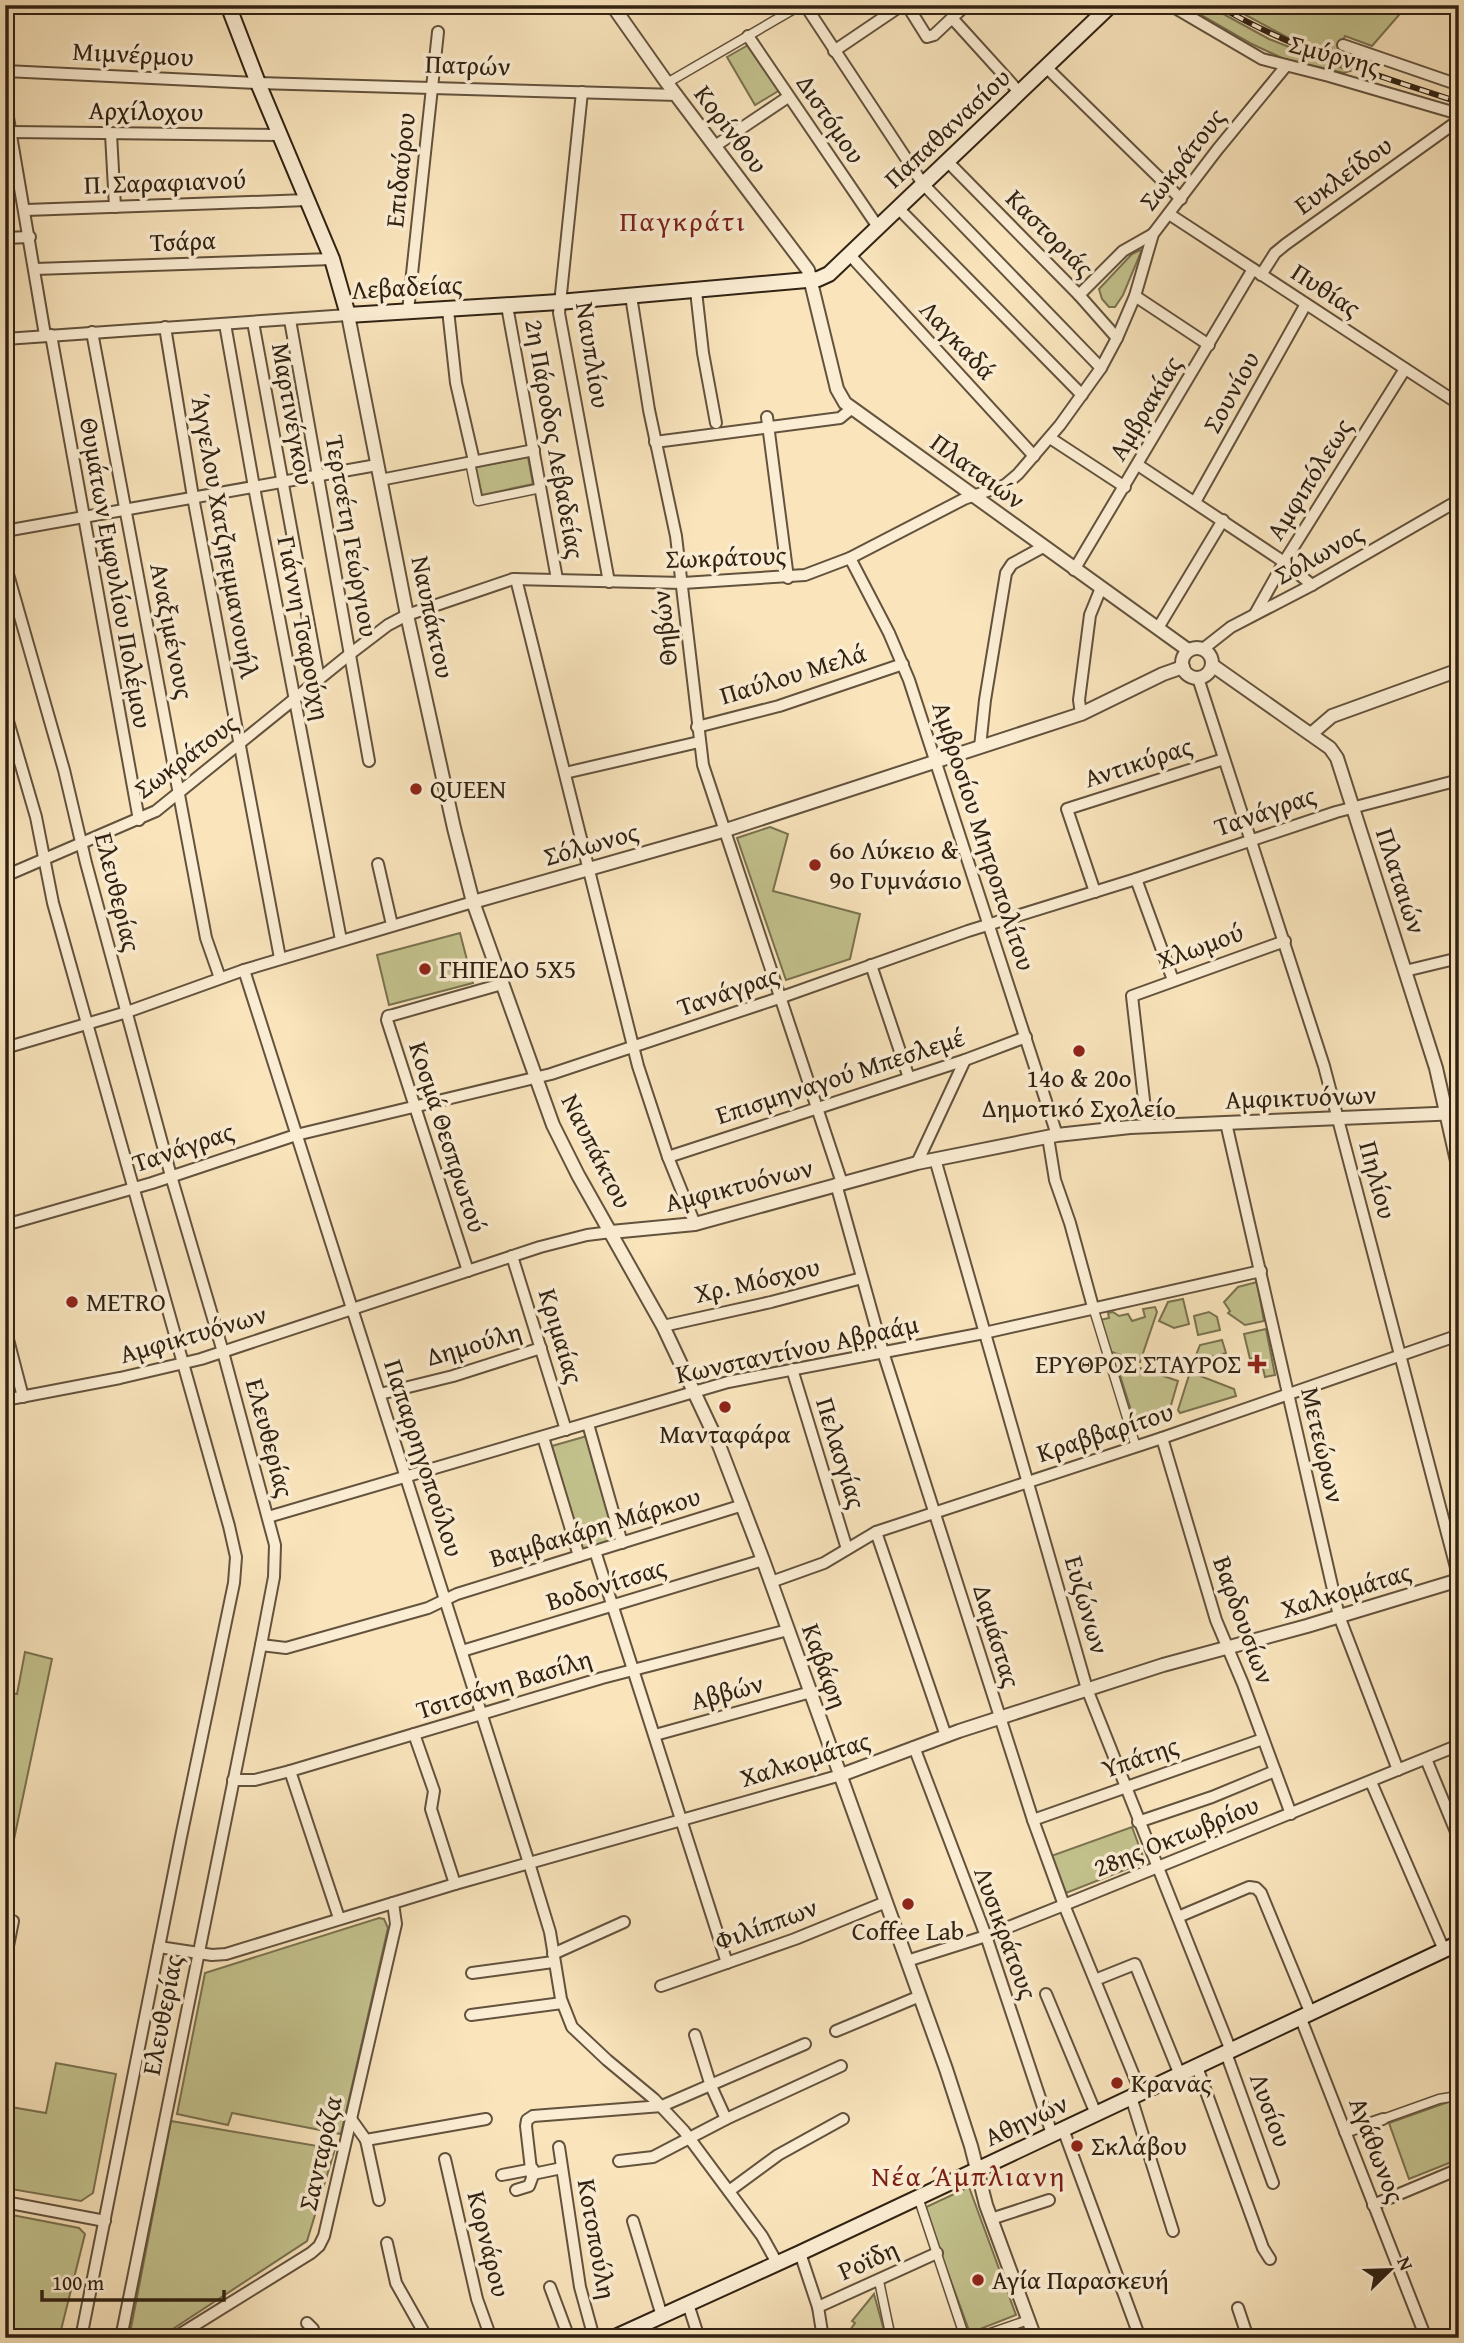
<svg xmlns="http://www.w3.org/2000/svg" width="1464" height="2343" font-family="'Gentium Book Plus',serif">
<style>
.green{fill:#c3c28d;stroke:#7a7250;stroke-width:2}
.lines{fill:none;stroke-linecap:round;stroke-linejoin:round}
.pedestrian-casing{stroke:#63523d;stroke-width:11}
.minor-casing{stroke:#63523d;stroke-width:14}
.tertiary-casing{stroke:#63523d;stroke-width:16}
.secondary-casing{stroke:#312213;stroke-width:18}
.pedestrian{stroke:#fbedd3;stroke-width:8}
.minor{stroke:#fbedd3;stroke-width:10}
.tertiary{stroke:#fbedd3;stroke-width:12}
.secondary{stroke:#fbedd3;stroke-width:14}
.rail-casing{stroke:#312213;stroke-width:6}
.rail{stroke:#fbedd3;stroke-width:3.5;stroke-dasharray:10;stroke-linecap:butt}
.poi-dot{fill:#8f2418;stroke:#fbedd3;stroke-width:2.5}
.labels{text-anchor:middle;stroke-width:7;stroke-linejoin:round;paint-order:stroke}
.street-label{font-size:26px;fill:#312213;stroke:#fbedd3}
.poi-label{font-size:26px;fill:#312213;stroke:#fbedd3;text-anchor:start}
.neighbourhood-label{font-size:28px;letter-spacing:2px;fill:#7a1f14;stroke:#fbedd3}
</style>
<rect width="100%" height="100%" fill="#f9e4bc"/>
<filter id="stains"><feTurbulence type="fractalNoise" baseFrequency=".00286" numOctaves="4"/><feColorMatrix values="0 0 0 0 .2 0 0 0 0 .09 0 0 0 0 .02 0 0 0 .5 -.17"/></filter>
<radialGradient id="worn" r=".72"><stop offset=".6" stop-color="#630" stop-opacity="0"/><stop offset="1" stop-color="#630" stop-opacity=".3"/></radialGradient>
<g class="green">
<polygon points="1184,5 1207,5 1269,39 1350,71 1344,73 1284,59 1252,44"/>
<polygon points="1227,5 1382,5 1399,15 1372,46 1345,36 1334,57 1298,43"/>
<polygon points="750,44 780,90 755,105 727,57"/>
<polygon points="1140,250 1141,252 1123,295 1115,307 1109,307 1102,299 1099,289 1132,254"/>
<polygon points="528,457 533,484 482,495 476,467"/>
<polygon points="770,827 788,834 773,891 860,914 850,959 786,980 737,838"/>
<polygon points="460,933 473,983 389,1005 377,955"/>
<polygon points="1257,1282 1264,1321 1245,1325 1228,1313 1230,1311 1224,1302 1238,1287"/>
<polygon points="1183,1299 1189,1324 1174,1328 1159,1321 1168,1302"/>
<polygon points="1155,1307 1157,1312 1140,1362 1109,1351 1100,1320 1109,1318 1108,1313 1113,1312 1119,1316 1128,1314 1132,1321 1145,1317 1143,1309"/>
<polygon points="1209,1312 1217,1317 1220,1330 1198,1335 1194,1316"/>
<polygon points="1266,1329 1275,1375 1265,1377 1260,1356 1250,1359 1244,1334"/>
<polygon points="1222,1340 1226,1353 1204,1359 1196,1355 1200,1345"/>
<polygon points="1125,1363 1178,1381 1167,1419 1137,1429 1117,1366"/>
<polygon points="1190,1372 1234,1389 1236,1396 1180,1413 1178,1410"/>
<polygon points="587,1436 618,1540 581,1551 552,1446"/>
<polygon points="25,1652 52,1659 5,1882 5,1692 17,1694"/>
<polygon points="1132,1827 1145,1862 1066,1893 1051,1856"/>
<polygon points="379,1918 384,1919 388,1928 341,2134 232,2113 228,2125 177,2114 205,1973"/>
<polygon points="56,2063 116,2074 93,2193 81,2201 5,2188 5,2106 46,2113"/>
<polygon points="1451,2101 1459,2120 1459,2159 1409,2179 1389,2123"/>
<polygon points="171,2121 335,2149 307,2241 159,2338 134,2338 130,2333"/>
<polygon points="969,2187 1016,2315 970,2333 924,2208"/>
<polygon points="7,2214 79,2228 85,2234 59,2338 5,2338"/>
<polygon points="874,2294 886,2338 859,2338 850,2330 855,2323 852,2321"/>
</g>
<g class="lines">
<defs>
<g id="pedestrian">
<polyline points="667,83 801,5"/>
<polyline points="470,462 478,501 541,488"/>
<polyline points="1093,1307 1136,1447"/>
<polyline points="1383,2119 1439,2099 1457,2096"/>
<polyline points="918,2197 965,2338"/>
<polyline points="879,2281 891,2338"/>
<polyline points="976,2338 1028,2320"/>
</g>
<g id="minor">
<polyline points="583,5 617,5"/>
<polyline points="805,5 923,184 1101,368"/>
<polyline points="907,5 927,37 934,35 952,18"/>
<polyline points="966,5 952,18 1020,93"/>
<polyline points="1170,5 1262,59 1329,76 1459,114"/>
<polyline points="748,36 878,227"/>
<polyline points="1343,45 1459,85"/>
<polyline points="834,51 902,5"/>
<polyline points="1047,68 1181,199"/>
<polyline points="5,71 258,83 677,95"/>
<polyline points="582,92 559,313 609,582"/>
<polyline points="5,100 45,335"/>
<polyline points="11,132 280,135"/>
<polyline points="111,134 115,207"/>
<polyline points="715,146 788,97"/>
<polyline points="948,162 1079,295 1117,338"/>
<polyline points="898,208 1082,395"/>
<polyline points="26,210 307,200"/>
<polyline points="1169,214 1459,404"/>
<polyline points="5,238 30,237"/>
<polyline points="849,254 1034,456"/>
<polyline points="35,269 332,259"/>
<polyline points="1261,275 1275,253 1286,244 1459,120"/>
<polyline points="696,291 703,353 716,423"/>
<polyline points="1079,295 1123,251 1153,234"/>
<polyline points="631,296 649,410 676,536 703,765 842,1183"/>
<polyline points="1135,296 1209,345"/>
<polyline points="507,306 557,579"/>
<polyline points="448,310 456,383 474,461"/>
<polyline points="408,311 438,32"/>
<polyline points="290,320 369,761"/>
<polyline points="253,322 319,679"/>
<polyline points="225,324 254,487 341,940"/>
<polyline points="165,327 193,497 280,958"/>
<polyline points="92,332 206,938 220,978"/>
<polyline points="51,335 139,820"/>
<polyline points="5,339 348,315"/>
<polyline points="767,417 788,578"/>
<polyline points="1050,438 1125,487"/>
<polyline points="655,442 840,418 851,409"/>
<polyline points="1138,465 1284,562 1312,585"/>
<polyline points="380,480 534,450"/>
<polyline points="1195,502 1306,304"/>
<polyline points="5,531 377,465"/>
<polyline points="850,558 889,633 909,680 1057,1135"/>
<polyline points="5,564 64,770 86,863 171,1176 223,1352 275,1545 274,1577 261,1645 121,2338"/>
<polyline points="1074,570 1253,269"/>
<polyline points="516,579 638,1066 668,1157 695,1224"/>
<polyline points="1255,614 1284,562 1405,369"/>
<polyline points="1158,628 1223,520"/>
<polyline points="1203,649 1231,627 1312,585 1459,500"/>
<polyline points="1198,678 1324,1066 1459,1579"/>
<polyline points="5,711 36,817 53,903 229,1526 236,1557 234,1583 181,1837 81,2338"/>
<polyline points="1081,714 1079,700 1090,615 1101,588"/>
<polyline points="697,727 779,706 903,664"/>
<polyline points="980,747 985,700 1006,573 1012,564 1043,547"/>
<polyline points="565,773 699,742"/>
<polyline points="378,864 392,925"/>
<polyline points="5,876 156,811 350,654 388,625 407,615 513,579 683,583 805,575 850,558 964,499 1005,485 1018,474 1060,425 1101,368 1117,338 1135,296 1153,234 1217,150 1286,66"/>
<polyline points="1136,879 1173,980"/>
<polyline points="1095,892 1067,809 1224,759"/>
<polyline points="871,965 909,1078"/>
<polyline points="244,970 529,1863 550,1932 561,1999 572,2027 607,2060 654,2099 684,2131 762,2236 777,2263"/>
<polyline points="1405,971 1459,958"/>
<polyline points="5,1048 127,1012 244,970 473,902"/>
<polyline points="1226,1123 1339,1616 1398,1770"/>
<polyline points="1147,1126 1132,996 1285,941"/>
<polyline points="1048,1137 1055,1180 1070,1223 1093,1307"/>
<polyline points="668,1157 965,1060 1026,1037"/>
<polyline points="935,1159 1087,1689 1231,2051"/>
<polyline points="917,1163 965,1060"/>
<polyline points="836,1184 883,1352 1033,1820 1064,1905 1141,2093"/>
<polyline points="5,1225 152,1183 296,1135 551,1074 782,997 968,931 1136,879 1336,812 1459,780"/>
<polyline points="512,1256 566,1430"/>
<polyline points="468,1271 387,1020 388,1016 393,1015 502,984"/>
<polyline points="663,1326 771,1302 862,1278"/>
<polyline points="5,1328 23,1397"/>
<polyline points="792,1369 847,1549"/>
<polyline points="380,1394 453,1376 541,1348"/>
<polyline points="5,1400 120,1378 201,1359 540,1247 587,1235 611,1232"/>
<polyline points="588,1424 622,1543"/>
<polyline points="543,1437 579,1556"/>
<polyline points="1162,1438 1216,1620 1243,1684 1291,1814"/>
<polyline points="268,1517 728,1382 984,1333 1261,1271"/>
<polyline points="876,1532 946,1736"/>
<polyline points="595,1551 727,1963"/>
<polyline points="771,1582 824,1563 876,1532 1162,1438 1459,1335"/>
<polyline points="261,1645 286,1648 428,1608 457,1594 743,1505"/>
<polyline points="462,1651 763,1560"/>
<polyline points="414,1734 434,1791 431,1809 455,1884"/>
<polyline points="655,1735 811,1692"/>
<polyline points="914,1747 986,1936 1052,2134"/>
<polyline points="1426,1759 1459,1839"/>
<polyline points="290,1771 339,1918"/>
<polyline points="233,1780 255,1780 290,1771 602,1678 788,1630"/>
<polyline points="1371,1782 1444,1950"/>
<polyline points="1033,1820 1263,1739"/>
<polyline points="1138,1822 1212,1797 1275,1771"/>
<polyline points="1178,1917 1249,1887 1256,1888 1261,1893 1311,2014"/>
<polyline points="159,1947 212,1955 226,1954 455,1884 841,1775"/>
<polyline points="553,1954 624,1922"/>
<polyline points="5,1961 13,1921"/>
<polyline points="907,1961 986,1936 1064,1905 1459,1745"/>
<polyline points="472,1973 553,1962"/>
<polyline points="1095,1980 1135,1964 1180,2075"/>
<polyline points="661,1986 795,1939 886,1902"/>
<polyline points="1046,1994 1096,2114"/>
<polyline points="471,2015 562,2003"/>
<polyline points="1301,2019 1426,2338"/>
<polyline points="836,2031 920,1996"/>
<polyline points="695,2035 711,2086 726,2119"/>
<polyline points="1226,2053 1273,2183"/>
<polyline points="1197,2067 1263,2248 1270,2259"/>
<polyline points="1459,2096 1457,2096 1459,2102"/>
<polyline points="1131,2097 1173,2231"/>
<polyline points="351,2119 366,2140 486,2119"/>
<polyline points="1063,2129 1140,2338"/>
<polyline points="1345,2132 1383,2119"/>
<polyline points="366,2140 379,2200"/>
<polyline points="559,2147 580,2287 594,2338"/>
<polyline points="445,2159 477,2299 491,2338"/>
<polyline points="619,2161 653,2157 726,2119 841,2066"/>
<polyline points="533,2174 562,2168"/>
<polyline points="502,2175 533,2169"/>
<polyline points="516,2190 529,2186 532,2178 526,2126 527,2120 533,2116 662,2106 805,2044"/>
<polyline points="729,2191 778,2155 843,2119"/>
<polyline points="5,2202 105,2221"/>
<polyline points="1373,2205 1459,2169"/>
<polyline points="991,2219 1049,2200"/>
<polyline points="633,2221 662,2316"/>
<polyline points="387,2243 396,2283 427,2338"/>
<polyline points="800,2253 818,2307 823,2338"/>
<polyline points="550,2287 569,2338"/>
<polyline points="688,2304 699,2338"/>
<polyline points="818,2307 937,2253"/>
<polyline points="1238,2308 1248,2338"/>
<polyline points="307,2323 313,2329 315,2338"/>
<polyline points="174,2338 311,2253 319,2246 324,2236 396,1924 393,1903"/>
</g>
<g id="tertiary">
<polyline points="612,5 667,83 808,270 837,389 845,403 1188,650"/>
<polyline points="348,315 407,615 454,828 473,902 553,1125 578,1175 663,1326 719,1445 763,1560 946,2069 971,2146 986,2205 1035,2338"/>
<circle cx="1197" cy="663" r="15"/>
<polyline points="1212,665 1330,748 1337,758 1436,1068 1459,1170"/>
<polyline points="1311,734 1332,716 1459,670"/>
<polyline points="473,902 726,830 1081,714 1163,674 1183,667"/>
<polyline points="611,1232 695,1224 917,1163 1057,1135 1130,1127 1459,1113"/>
<polyline points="841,1775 959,1731 1163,1665 1307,1626 1459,1580"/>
</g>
<g id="secondary">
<polyline points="228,5 258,83 332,259 348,315 559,302 818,279 829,274 1111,5"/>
<polyline points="613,2338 800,2253 1459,1943"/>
</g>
</defs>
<use href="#pedestrian" class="pedestrian-casing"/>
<use href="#minor" class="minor-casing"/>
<use href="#tertiary" class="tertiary-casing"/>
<use href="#secondary" class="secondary-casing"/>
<use href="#pedestrian" class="pedestrian"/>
<use href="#minor" class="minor"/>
<use href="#tertiary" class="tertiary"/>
<use href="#secondary" class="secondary"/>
<defs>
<path id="rail" d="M1217 5C1293 50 1375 75 1459 102"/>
</defs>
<use href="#rail" class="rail-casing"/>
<use href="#rail" class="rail"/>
</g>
<g class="poi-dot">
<circle cx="416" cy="789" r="7"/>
<circle cx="815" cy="865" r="7"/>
<circle cx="425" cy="969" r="7"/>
<circle cx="1079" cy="1051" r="7"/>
<circle cx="72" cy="1302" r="7"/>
<path d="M1253.5 1353.5h7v7h7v7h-7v7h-7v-7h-7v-7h7z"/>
<circle cx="725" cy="1407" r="7"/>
<circle cx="908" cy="1904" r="7"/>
<circle cx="1117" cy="2083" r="7"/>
<circle cx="1077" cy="2146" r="7"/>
<circle cx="978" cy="2280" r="7"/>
</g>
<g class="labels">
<g class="street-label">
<text transform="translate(133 54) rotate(3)" y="9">Μιμνέρμου</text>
<text transform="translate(1335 55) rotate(15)" y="9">Σμύρνης</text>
<text transform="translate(468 65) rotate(2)" y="9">Πατρών</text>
<text transform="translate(146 111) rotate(1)" y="9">Αρχίλοχου</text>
<text transform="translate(831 119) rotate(56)" y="9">Διστόμου</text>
<text transform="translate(947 128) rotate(-43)" y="9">Παπαθανασίου</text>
<text transform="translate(731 129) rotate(53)" y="9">Κορίνθου</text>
<text transform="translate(1182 159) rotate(-52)" y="9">Σωκράτους</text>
<text transform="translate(400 170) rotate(-84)" y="9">Επιδαύρου</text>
<text transform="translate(1343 175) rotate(-36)" y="9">Ευκλείδου</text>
<text transform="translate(165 182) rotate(-2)" y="9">Π. Σαραφιανού</text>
<text transform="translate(1050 233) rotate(45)" y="9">Καστοριάς</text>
<text transform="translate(183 241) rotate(-2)" y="9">Τσάρα</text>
<text transform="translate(407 287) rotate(-3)" y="9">Λεβαδείας</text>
<text transform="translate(1326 290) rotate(33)" y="9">Πυθίας</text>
<text transform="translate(958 340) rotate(47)" y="9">Λαγκαδά</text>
<text transform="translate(593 355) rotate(81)" y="9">Ναυπλίου</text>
<text transform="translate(1231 392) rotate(-61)" y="9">Σουνίου</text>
<text transform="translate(1145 408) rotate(-59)" y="9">Αμβρακίας</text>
<text transform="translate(293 414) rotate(80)" y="9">Μαρτινέγκου</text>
<text transform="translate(555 439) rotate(80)" y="9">2η Πάροδος Λεβαδείας</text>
<text transform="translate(978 471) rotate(36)" y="9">Πλαταιών</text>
<text transform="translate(1309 479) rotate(-58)" y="9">Αμφιπόλεως</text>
<text transform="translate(225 536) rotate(80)" y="9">Άγγελου Χατζηεμμανουήλ</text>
<text transform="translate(352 536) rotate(80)" y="9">Τερτσέτη Γεώργιου</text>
<text transform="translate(1319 554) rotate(-29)" y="9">Σόλωνος</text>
<text transform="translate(726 557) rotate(-2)" y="9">Σωκράτους</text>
<text transform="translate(116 573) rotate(80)" y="9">Θυμάτων Εμφυλίου Πολέμου</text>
<text transform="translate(433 617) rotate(78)" y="9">Ναυπάκτου</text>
<text transform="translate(304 628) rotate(79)" y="9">Γιάννη Τσαρούχη</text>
<text transform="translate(664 628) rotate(-96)" y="9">Θηβών</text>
<text transform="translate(172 631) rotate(79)" y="9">Αναξιμένους</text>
<text transform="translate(793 674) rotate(-17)" y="9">Παύλου Μελά</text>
<text transform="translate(186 756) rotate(-37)" y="9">Σωκράτους</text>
<text transform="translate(1138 762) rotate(-18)" y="9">Αντικύρας</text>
<text transform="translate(1265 811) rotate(-19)" y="9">Τανάγρας</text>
<text transform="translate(984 836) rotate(72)" y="9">Αμβροσίου Μητροπολίτου</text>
<text transform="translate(591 844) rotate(-16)" y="9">Σόλωνος</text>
<text transform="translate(1401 881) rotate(72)" y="9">Πλαταιών</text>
<text transform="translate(118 892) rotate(76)" y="9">Ελευθερίας</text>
<text transform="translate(1200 946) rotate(-20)" y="9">Χλωμού</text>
<text transform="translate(728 991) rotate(-19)" y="9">Τανάγρας</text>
<text transform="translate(840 1076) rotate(-18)" y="9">Επισμηναγού Μπεσλεμέ</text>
<text transform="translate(1301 1097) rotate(-2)" y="9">Αμφικτυόνων</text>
<text transform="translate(448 1137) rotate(72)" y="9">Κοσμά Θεσπρωτού</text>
<text transform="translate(183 1147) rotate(-19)" y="9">Τανάγρας</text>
<text transform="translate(597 1151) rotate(63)" y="9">Ναυπάκτου</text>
<text transform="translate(1378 1180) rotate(75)" y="9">Πηλίου</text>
<text transform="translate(739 1185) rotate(-14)" y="9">Αμφικτυόνων</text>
<text transform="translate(757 1280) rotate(-13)" y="9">Χρ. Μόσχου</text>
<text transform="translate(193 1334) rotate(-16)" y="9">Αμφικτυόνων</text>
<text transform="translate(561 1336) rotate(73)" y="9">Κριμαίας</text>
<text transform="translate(474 1344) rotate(-16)" y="9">Δημούλη</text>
<text transform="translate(797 1349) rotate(-12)" y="9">Κωνσταντίνου Αβραάμ</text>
<text transform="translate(1105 1432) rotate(-18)" y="9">Κραββαρίτου</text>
<text transform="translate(270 1438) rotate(75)" y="9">Ελευθερίας</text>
<text transform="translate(1323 1445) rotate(77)" y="9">Μετεώρων</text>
<text transform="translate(841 1453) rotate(73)" y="9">Πελασγίας</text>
<text transform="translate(424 1458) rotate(72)" y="9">Παπαρρηγοπούλου</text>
<text transform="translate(595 1527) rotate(-17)" y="9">Βαμβακάρη Μάρκου</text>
<text transform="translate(606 1584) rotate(-17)" y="9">Βοδονίτσας</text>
<text transform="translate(1346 1590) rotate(-17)" y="9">Χαλκομάτας</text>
<text transform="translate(1087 1605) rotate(74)" y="9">Ευζώνων</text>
<text transform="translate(1244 1620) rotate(70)" y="9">Βαρδουσίων</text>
<text transform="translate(997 1636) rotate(73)" y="9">Δαμάστας</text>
<text transform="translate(825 1666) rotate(70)" y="9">Καβάφη</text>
<text transform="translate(504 1684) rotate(-17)" y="9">Τσιτσάνη Βασίλη</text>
<text transform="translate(727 1692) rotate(-15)" y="9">Αββών</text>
<text transform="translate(1140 1757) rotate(-19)" y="9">Υπάτης</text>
<text transform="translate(805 1759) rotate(-17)" y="9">Χαλκομάτας</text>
<text transform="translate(1176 1836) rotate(-22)" y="9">28ης Οκτωβρίου</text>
<text transform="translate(766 1924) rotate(-20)" y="9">Φιλίππων</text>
<text transform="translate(1006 1933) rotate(70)" y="9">Λυσικράτους</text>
<text transform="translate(162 2015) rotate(-79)" y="9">Ελευθερίας</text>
<text transform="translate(1271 2110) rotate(70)" y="9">Λυσίου</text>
<text transform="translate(1026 2120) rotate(-25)" y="9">Αθηνών</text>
<text transform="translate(1377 2150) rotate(69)" y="9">Αγάθωνος</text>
<text transform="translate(320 2153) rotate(-77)" y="9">Σανταρόζα</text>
<text transform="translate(597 2239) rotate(80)" y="9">Κοτοπούλη</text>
<text transform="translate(489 2244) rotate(76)" y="9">Κορνάρου</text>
<text transform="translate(868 2260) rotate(-24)" y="9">Ροϊδη</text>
</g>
<g class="poi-label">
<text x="430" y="798">QUEEN</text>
<text x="829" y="859">6ο Λύκειο &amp;<tspan x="829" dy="30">9ο Γυμνάσιο</tspan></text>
<text x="439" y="978">ΓΗΠΕΔΟ 5X5</text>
<text x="1079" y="1087" text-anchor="middle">14ο &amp; 20ο<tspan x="1079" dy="30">Δημοτικό Σχολείο</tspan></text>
<text x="86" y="1311">METRO</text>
<text x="1241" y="1373" text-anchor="end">ΕΡΥΘΡΟΣ ΣΤΑΥΡΟΣ</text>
<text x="725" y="1443" text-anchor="middle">Μανταφάρα</text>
<text x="908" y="1940" text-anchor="middle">Coffee Lab</text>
<text x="1131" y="2092">Κρανας</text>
<text x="1091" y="2155">Σκλάβου</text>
<text x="992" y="2289">Αγία Παρασκευή</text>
</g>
<g class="neighbourhood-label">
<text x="683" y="231">Παγκράτι</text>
<text x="969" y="2186">Νέα Άμπλιανη</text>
</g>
</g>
<rect width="1464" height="2343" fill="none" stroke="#f9e4bc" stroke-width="28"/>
<rect x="7" y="7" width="1450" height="2329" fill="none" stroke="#312213" stroke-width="3.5"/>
<rect x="14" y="14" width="1436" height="2315" fill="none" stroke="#312213" stroke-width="2"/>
<g transform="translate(1390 2270) rotate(67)" stroke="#fbedd3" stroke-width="5" paint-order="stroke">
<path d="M0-5L12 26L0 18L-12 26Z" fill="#312213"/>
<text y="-10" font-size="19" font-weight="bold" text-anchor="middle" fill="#312213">N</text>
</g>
<path d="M42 2290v10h182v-10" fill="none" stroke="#312213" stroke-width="3.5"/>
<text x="52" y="2290" font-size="21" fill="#312213" stroke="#fbedd3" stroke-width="5" paint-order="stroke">100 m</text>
<rect width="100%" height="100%" filter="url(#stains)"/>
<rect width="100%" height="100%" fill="url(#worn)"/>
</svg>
